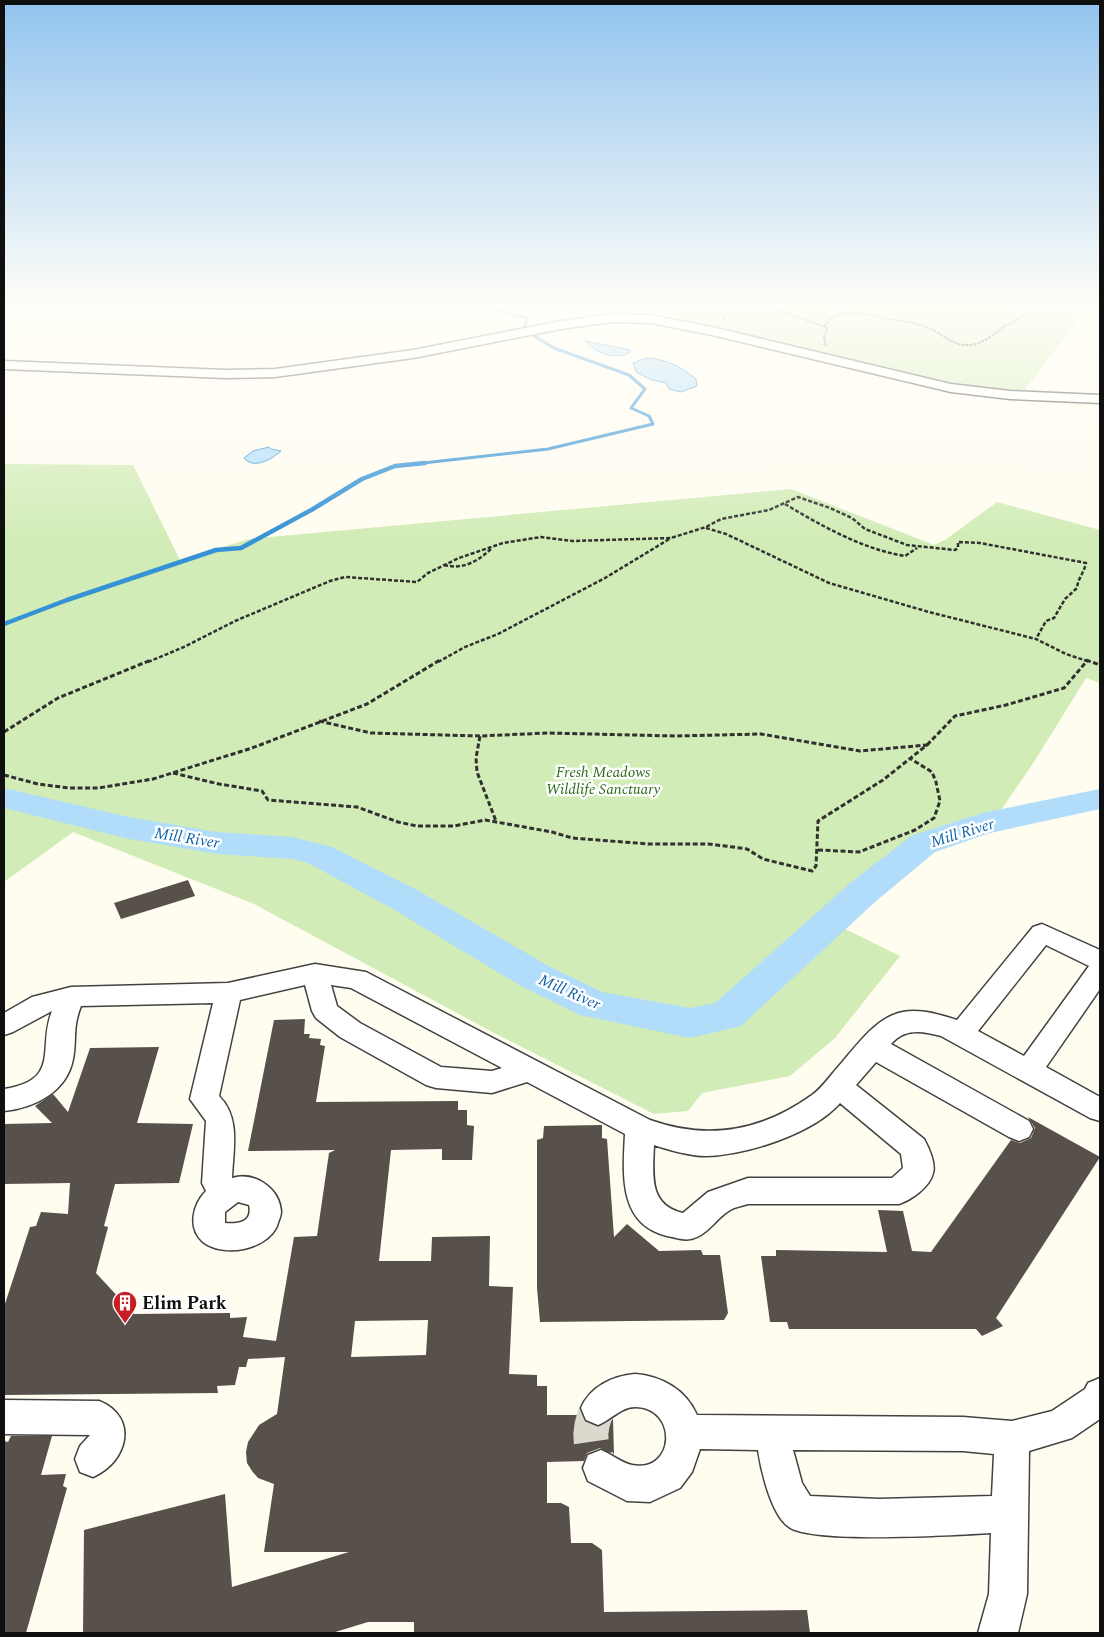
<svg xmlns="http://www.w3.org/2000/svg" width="1104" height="1637" font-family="Spectral,serif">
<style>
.green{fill:#d2ecb7}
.water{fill:#b1ddfa;stroke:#3492d5}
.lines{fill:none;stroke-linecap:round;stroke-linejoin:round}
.stream-far1{stroke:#3492d5;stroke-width:3}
.stream{stroke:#3492d5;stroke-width:4.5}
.river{fill:#b1ddfa;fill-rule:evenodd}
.building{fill:#58504a;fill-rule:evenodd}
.minor-tunnel{stroke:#dbd8ce;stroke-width:35;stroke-dasharray:35 18;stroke-linecap:butt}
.minor-casing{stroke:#424242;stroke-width:3}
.path-far2{stroke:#313131;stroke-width:2;stroke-dasharray:3 1;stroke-linecap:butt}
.path-far1{stroke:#313131;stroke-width:2.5;stroke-dasharray:4 2;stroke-linecap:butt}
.path{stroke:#313131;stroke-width:3;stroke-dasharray:5 2.5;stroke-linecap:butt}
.minor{fill:#fff;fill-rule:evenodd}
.labels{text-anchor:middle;stroke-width:5;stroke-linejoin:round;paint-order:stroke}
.park-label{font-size:15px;font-style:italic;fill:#2a6b1a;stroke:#fff}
.water-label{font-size:16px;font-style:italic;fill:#0f63a9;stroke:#fff}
.near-poi-label{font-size:18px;font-weight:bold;fill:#0f0f0f;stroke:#fff;text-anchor:start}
</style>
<rect width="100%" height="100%" fill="#fffcf0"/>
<g class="green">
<path d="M647 308H1087L1023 392C956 387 892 368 827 353 766 338 706 326 647 308Z"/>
<polygon points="4,464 133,465 180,560 249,539 791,489 934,545 945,540 997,502 1100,530 1100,656 1098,659 1100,660 1100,683 1086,678 1034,762 997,816 979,832 904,866 835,924 900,956 835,1038 790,1076 702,1093 688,1111 654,1114 496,1034 254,904 73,832 4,882"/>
</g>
<g class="water">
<path d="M585 341 630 350V352C616 361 596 353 585 341Z"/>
<path d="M646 358C666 359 680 366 696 379L697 386 681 392 669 389 666 383 652 380 636 372 633 363Z"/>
<path d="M269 447 271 449 281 451C272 459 254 470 244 458L253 451Z"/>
</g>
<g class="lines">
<g class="stream-far1">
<polyline points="489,308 527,318 524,328"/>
<polyline points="414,464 548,449 653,424 649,416 631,408 645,389 629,375 554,348 534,336"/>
</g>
<polyline class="stream" points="4,624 67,600 216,550 241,548 313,509 362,479 395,466 425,463"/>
<polygon class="river" points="4,788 129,817 217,832 292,837 332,847 417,890 549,966 602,992 690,1008 715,1003 849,884 911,836 982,813 1100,789 1100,809 990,833 935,852 875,902 741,1026 690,1038 580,1015 521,986 391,908 308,863 292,859 217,854 129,839 4,808"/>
</g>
<g class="building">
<polygon points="188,880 195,896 121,919 114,903"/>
<path d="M305 1019 304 1034H310L309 1038 321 1039 320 1045 325 1046 316 1102 458 1101V1110H467V1125L474 1126 472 1160H442V1149L391 1150 379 1261H431L432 1237 490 1236 489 1286 513 1287 509 1374 537 1375V1386H547V1415H582L585 1422 597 1427 613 1419 614 1455 600 1448 587 1453 584 1461 547 1462V1503H561L569 1507 571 1543H592L602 1550 604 1612 807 1610 810 1633H414V1622H368L332 1633H83L84 1530 225 1494 232 1587 349 1552H264L274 1484 258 1478 252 1471 247 1463 246 1452 248 1442 259 1425 277 1414 285 1357 248 1359 246 1367H239L235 1385 217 1386 218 1393 4 1395V1307L30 1227 36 1226 41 1212 68 1214 70 1183 4 1184V1124L52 1123 35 1106 53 1094 68 1112 90 1048 159 1047 137 1123 193 1124 179 1183 115 1184 104 1226 108 1227 96 1273 134 1314 230 1313V1318L247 1317 243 1337 276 1341 294 1237 317 1236 329 1153 335 1150 248 1151 274 1020ZM428 1320 426 1355 351 1357 355 1321Z"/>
<polygon points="1028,1117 1100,1157 996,1318 1003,1326 982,1336 976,1329 789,1329 787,1322 770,1322 761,1256 776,1256 776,1250 887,1252 878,1210 903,1211 912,1251 931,1252 1011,1140 1020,1143 1031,1138 1035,1128"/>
<polygon points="602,1125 602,1138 607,1139 614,1237 627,1224 659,1251 701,1250 703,1255 720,1255 728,1313 724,1320 540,1322 537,1288 537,1140 543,1138 544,1126"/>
<polygon points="11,1436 52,1436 41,1475 66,1474 63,1486 67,1488 26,1633 4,1633 4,1441 8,1442"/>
</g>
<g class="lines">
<path class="minor-tunnel" d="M598 1408C587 1431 589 1446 601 1468"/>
<defs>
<g id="minor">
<polygon points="611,314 651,315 712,327 951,384 1010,391 1100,395 1100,403 1010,399 951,392 712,335 651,323 611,322 561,329 413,358 275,377 226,378 4,369 4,361 226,370 275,369 413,350 561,321"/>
<path d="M1042 924 1100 950V989L1046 1067 1100 1097V1121L1090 1118 941 1036C922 1031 905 1028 891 1044L1029 1121 1033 1129 1029 1137 1019 1141 1009 1137 876 1062 856 1085 924 1139C929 1148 936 1164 933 1173 930 1187 911 1200 899 1204H748C742 1206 735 1207 730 1210 718 1217 710 1231 697 1237 687 1242 678 1238 667 1236 618 1224 623 1174 625 1134L527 1082 492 1093 436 1088 426 1085 340 1037 316 1018 312 1011 305 985 240 1000 219 1096C241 1118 233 1149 232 1178 254 1171 280 1188 281 1212 281 1216 278 1222 277 1226 266 1250 224 1258 203 1242 187 1228 193 1204 206 1191L202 1183 206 1121 190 1099 213 1003 81 1006C72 1029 77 1039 73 1059 67 1092 34 1108 4 1111V1089C62 1080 37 1048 52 1011L13 1032 4 1035V1013L32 997 71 987 228 983 315 964 366 972 650 1120C709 1141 762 1131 812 1095 822 1088 830 1076 838 1067 854 1049 871 1024 893 1015 913 1006 938 1014 957 1020L1033 927ZM1046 945 1089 966 1024 1056 978 1031ZM331 985 351 988 502 1068 492 1071 441 1067 360 1023 337 1006ZM840 1103 901 1154 903 1168 892 1178H748L708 1192 683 1213C648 1205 653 1174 654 1145 669 1150 690 1156 706 1156 746 1155 813 1134 840 1103ZM238 1202 249 1205C253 1222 239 1224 225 1223V1212Z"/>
<path d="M635 1374C662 1376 686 1390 697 1415L963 1417 1012 1421 1052 1411 1085 1389 1088 1383 1100 1378V1419L1072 1438 1029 1451 1027 1594 1018 1633H978L989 1594 991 1533C956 1535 812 1544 789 1527 771 1515 761 1470 758 1450L700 1449 692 1472 680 1488 650 1502 627 1501 588 1481 583 1468 588 1455 601 1450C611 1454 622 1463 632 1465 676 1473 678 1407 635 1407 621 1407 611 1420 598 1425L586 1420 581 1408C590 1387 612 1376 635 1374ZM793 1450 963 1451 994 1454 992 1496 879 1499 810 1496 802 1483Z"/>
<path d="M4 1400 99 1401C139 1417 128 1462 93 1477L80 1472 75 1459 80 1446 90 1435 4 1434Z"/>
</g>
</defs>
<use href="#minor" class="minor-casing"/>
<g class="path-far2">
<polyline points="719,308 725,320"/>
<polyline points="771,308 826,327"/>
<polyline points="838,313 846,308"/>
<path d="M826 346 824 338 827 329 825 325C842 305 866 315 889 319 901 321 915 322 926 327 941 332 952 346 968 345 982 345 994 334 1005 326 1014 321 1024 318 1029 308"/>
</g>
<g class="path-far1">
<path d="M785 504C822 526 862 549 905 556L917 548"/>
<polyline points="706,528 726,534 829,583 929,612 1036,639 1066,654 1090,662"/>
<path d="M444 565C464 570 478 561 492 548"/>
<path d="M148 662 184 647 235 621 330 581 345 577 417 582 428 573 459 558 503 543 541 537 573 541 671 538 706 527 721 519 769 510 798 497 830 508 852 518 865 529 907 545 955 550 958 548V542L980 543 1086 563C1084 573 1078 578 1077 588L1065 599 1054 618 1046 621 1036 639"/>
<polyline points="438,662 465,647 498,634 605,578 671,538"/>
</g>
<g class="path">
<polyline points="1086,660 1100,665"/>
<polyline points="319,721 371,733 480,736"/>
<polyline points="4,732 58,698 151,660"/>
<polyline points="927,745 955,716 1006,705 1064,688 1087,661"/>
<polyline points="173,773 219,784 262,791 268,800 357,807 398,822 417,826 454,826 485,820 552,832 572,838 649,844 708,844 733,847 747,849 763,859 812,871 816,866 818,821 883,780 927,745 860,751 761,734 675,736 548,733 480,736 476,758 477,772 496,821"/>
<polyline points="4,775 38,784 69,788 98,788 153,779 252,748 367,704 440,660"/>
<polyline points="818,850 859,852 915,830 934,818 940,801 936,782 932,772 911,759"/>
</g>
<use href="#minor" class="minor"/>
</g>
<linearGradient id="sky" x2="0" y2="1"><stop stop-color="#92c4ef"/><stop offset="0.57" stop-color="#fffef8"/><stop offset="1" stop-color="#fffef8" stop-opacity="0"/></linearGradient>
<rect width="1104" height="537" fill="url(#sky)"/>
<defs>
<symbol id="building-pin" viewBox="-11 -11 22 30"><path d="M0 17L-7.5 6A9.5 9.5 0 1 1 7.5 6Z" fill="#c81e23" stroke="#fff"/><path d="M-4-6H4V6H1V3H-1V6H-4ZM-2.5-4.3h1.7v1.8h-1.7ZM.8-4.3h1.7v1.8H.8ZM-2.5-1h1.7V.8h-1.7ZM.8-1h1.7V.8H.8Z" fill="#fff"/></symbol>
</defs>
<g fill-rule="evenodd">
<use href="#building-pin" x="111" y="1289" width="28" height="38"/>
</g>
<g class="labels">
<g class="park-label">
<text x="603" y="777">Fresh Meadows<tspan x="603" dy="17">Wildlife Sanctuary</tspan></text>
</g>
<g class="water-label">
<text transform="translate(962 832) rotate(-17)" y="6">Mill River</text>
<text transform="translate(187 837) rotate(9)" y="6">Mill River</text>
<text transform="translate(570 991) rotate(24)" y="6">Mill River</text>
</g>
<g class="near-poi-label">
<text x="142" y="1309">Elim Park</text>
</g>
</g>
<rect width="1104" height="1637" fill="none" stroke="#0f0f0f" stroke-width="10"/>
</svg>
